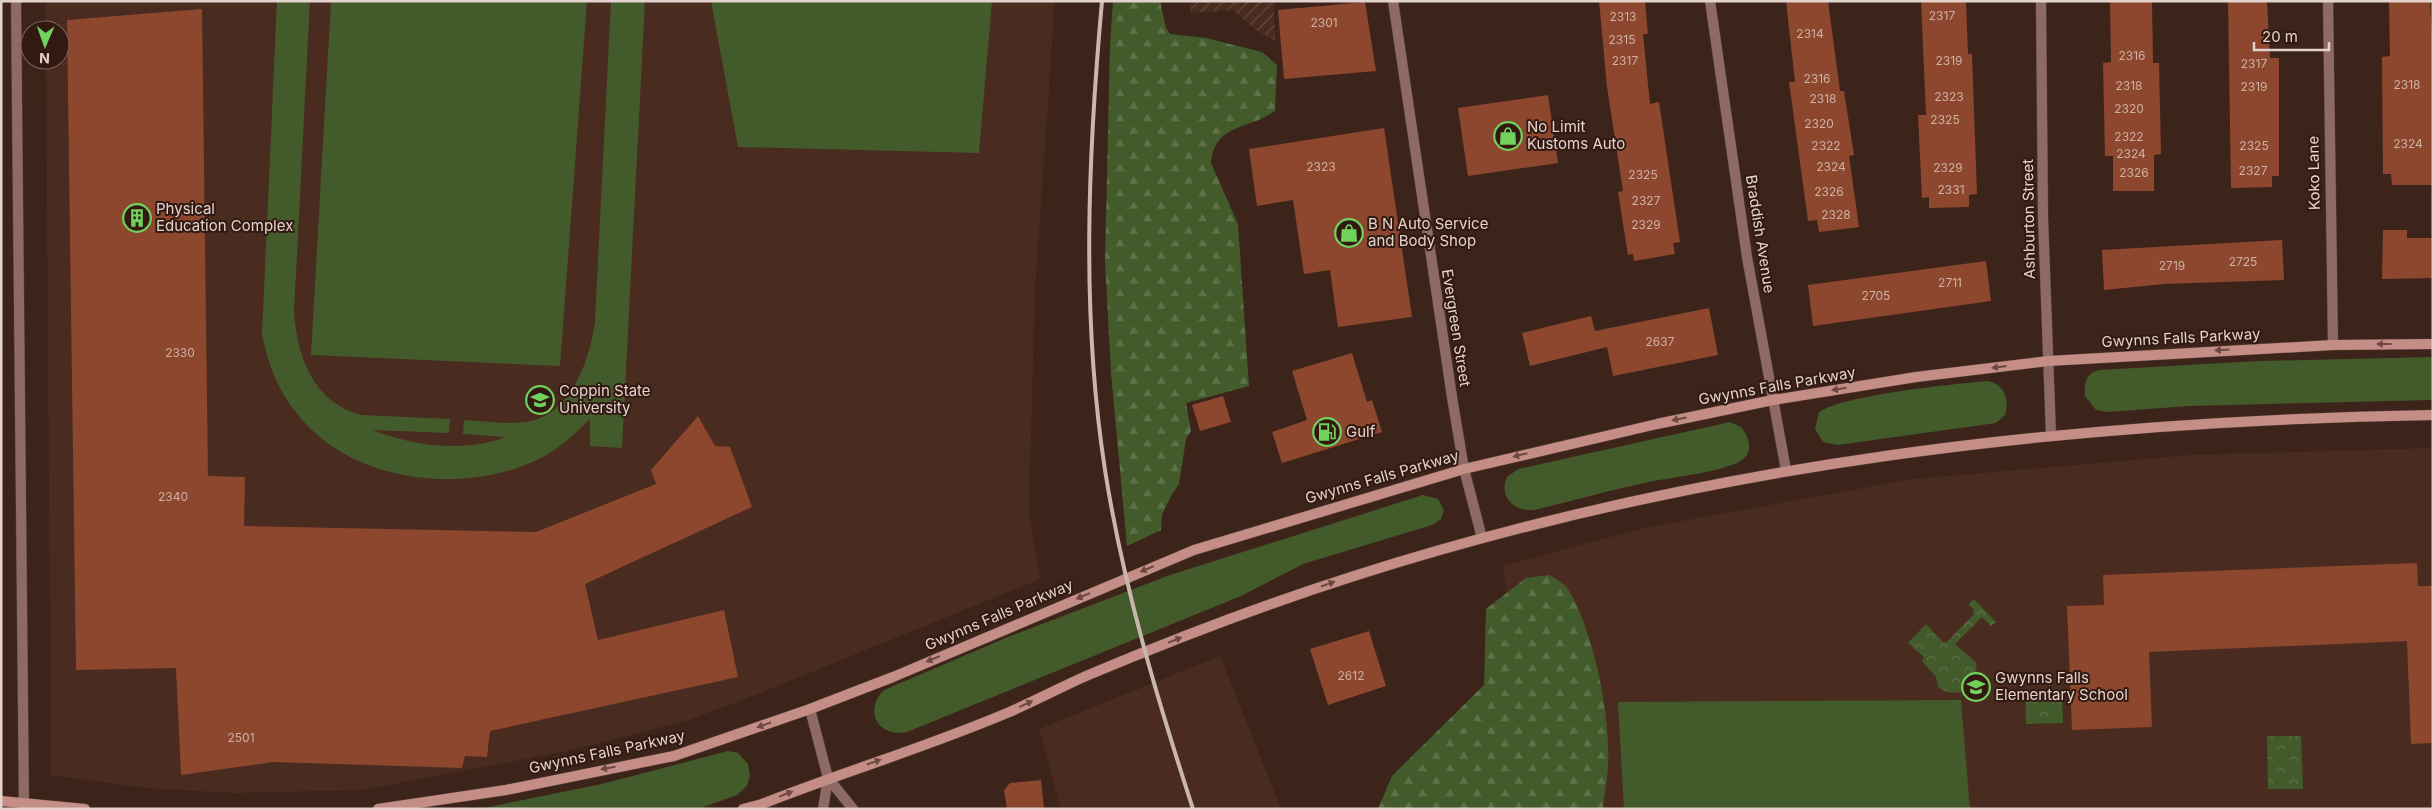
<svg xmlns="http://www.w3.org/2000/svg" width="2434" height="810" font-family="Inter,sans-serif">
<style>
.built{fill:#4a2b1f}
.industrial{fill:url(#industrial-furrows)}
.green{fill:#435b2b}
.forest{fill:url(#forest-firs)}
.park{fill:url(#park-crowns)}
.building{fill:#8c472e}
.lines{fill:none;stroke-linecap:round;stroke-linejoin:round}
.street-casing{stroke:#584037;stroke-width:11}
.secondary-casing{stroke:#584037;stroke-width:11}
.street{stroke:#8d6a65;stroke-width:10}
.secondary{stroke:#c48d85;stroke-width:10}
.rail{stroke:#c8b6af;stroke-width:4}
.oneway{fill:#6c4840}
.labels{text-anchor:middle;stroke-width:4;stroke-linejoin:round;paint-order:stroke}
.number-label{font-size:12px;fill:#ceb0a5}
.poi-label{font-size:15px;fill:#e4d3cd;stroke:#321a12;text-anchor:start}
.street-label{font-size:15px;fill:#e4d3cd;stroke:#321a12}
</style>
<defs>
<pattern id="industrial-furrows" width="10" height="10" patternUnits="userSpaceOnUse" patternTransform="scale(1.25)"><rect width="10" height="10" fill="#4a2b1f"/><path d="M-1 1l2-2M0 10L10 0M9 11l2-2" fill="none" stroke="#64493e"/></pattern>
<pattern id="forest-firs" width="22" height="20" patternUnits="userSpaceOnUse" patternTransform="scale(1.25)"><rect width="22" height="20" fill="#435b2b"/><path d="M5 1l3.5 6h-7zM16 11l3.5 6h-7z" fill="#5e7249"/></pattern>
<pattern id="park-crowns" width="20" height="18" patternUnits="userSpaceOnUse" patternTransform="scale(1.25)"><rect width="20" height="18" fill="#435b2b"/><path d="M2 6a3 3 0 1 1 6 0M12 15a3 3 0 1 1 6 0" fill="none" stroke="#5e7249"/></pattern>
</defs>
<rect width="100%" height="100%" fill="#3d241b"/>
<g class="built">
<polygon points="45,1 1055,1 1035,290 1029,509 1040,579 758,694 689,720 572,750 362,790 234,793 146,788 51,775 46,60 60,60 60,30 45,30"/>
<polygon points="2433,448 2433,809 1534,809 1503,566 1644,528 1913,479 2190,455"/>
<polygon points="1220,656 1281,809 1061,809 1039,729"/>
</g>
<polygon class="industrial" points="1189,1 1274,1 1275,41 1256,30 1233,10 1191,13"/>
<g class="green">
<path d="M277 1H310L294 312C297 357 314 404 362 415L450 419 449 433 372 430C414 446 462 453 506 437L463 434 464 420C484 421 506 425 526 422 571 416 590 360 595 321L611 1H645L622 448 590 446V419C575 434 559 449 539 459 469 494 361 484 306 424 282 399 268 368 262 333Z"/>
<polygon points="331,1 587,1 560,366 311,355"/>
<polygon points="711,1 992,1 979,153 738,147"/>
<path d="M2433 357V400L2189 406 2108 412 2096 410 2085 396C2084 383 2086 373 2099 370L2259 361Z"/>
<path d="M1988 381C2004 384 2010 400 2005 415L1996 423 1838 445 1823 442 1815 429 1819 412C1843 395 1954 384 1988 381Z"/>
<path d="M1730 422 1741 427C1749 437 1754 452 1742 460 1724 472 1672 477 1649 482 1610 490 1572 501 1534 510 1515 512 1498 497 1507 477L1518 469Z"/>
<path d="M1423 495 1438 499 1444 510 1441 519 1432 525 1303 564 1241 596 907 732C878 738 863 710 884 690L1008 637 1170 575Z"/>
<polygon points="1961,700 1970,809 1624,809 1618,702"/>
<polygon points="728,751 738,753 748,764 750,775 747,786 737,795 698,809 479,809 602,784"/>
</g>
<g class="forest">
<path d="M1113 1H1160L1166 28 1170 34 1206 38 1262 52 1277 65 1275 111C1249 130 1215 123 1211 163L1238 224 1249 386 1186 403 1191 431 1186 439 1179 484 1172 494 1162 515 1161 530 1127 546 1111 373 1105 261 1110 45Z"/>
<path d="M1549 575C1555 579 1564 583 1568 589 1594 632 1611 717 1608 767 1607 781 1604 795 1603 809H1378L1392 776 1484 685 1486 609 1526 578Z"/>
</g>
<g class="park">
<path d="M1974 599 1996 622 1991 626 1982 617 1955 644 1976 662C1976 667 1977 673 1976 678 1972 694 1949 697 1938 687L1936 677 1922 661 1924 657 1908 643 1926 624 1943 642H1947L1974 614 1973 608 1968 605Z"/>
<polygon points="2062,689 2063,723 2026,724 2025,690"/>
<polygon points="2267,736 2301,736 2303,789 2268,789"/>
</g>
<g class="building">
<polygon points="1599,1 1645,1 1648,34 1643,34 1650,104 1659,102 1680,242 1673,243 1675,254 1634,261 1633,254 1628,255 1618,192 1623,191 1607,87"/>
<polygon points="1786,1 1828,1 1840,91 1844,91 1854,155 1849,156 1859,227 1819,232 1817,220 1808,221 1789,82 1795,82"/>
<polygon points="1921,1 1966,1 1968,54 1972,54 1977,194 1969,195 1969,207 1929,208 1929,197 1922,198 1918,115 1926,115"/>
<polygon points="2110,1 2152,1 2153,63 2159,63 2161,154 2154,155 2154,191 2113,191 2113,156 2105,156 2103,63 2111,62"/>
<polygon points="2228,1 2267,1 2270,58 2279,58 2279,176 2272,176 2272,187 2231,188"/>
<polygon points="2389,1 2430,1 2433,56 2433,185 2392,185 2391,174 2383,174 2382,57 2390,56"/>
<polygon points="1365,2 1376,71 1284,79 1278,10"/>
<polygon points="202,9 208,476 245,477 244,526 536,532 656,484 651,470 698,416 715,446 730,447 752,507 585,584 598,640 724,610 738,677 490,731 487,757 465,756 462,768 273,762 181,775 176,668 76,670 67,20"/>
<polygon points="1548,95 1558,163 1468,176 1458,108"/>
<polygon points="1384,128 1412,317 1338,327 1330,270 1304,274 1293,200 1257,206 1249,149"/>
<polygon points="2383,230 2407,230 2407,238 2433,238 2433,278 2382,279"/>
<polygon points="2282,240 2284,280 2164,284 2104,290 2102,250"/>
<polygon points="1986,261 1991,301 1813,326 1808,285"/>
<polygon points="1709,308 1718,355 1613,376 1607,347 1530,366 1522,333 1591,316 1595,331"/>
<polygon points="1352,353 1367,402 1372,400 1382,432 1282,463 1272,432 1307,420 1292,371"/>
<polygon points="1223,396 1231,422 1200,431 1192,405"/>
<polygon points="2417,563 2418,586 2433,586 2433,743 2411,744 2407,641 2149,652 2152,727 2072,730 2067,606 2104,605 2103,575"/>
<polygon points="1369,631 1386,686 1328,705 1310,649"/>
<polygon points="1041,780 1044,809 1007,809 1004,790 1010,783"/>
</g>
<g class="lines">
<defs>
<g id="street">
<polyline points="16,1 24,809"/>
<polyline points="1393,1 1452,397 1464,469 1482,538"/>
<polyline points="1710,1 1747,257 1786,470"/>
<polyline points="2041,1 2043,217 2051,435"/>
<polyline points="2328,1 2333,345"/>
<polyline points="810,709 828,778 853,809"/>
<polyline points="823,809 828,778"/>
</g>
<g id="secondary">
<polyline points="1,801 85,809"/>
<polyline points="378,809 506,790 674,756 810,709 893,677 1194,550 1464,469 1657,424 1773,400 1916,377 2048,361 2333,345 2433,344"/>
<path d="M743 809 762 804C843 772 927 747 1007 713 1033 702 1059 688 1086 676 1174 639 1263 605 1354 576 1705 464 2065 421 2433 415"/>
</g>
</defs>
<use href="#street" class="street-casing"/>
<use href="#secondary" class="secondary-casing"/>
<use href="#street" class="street"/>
<use href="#secondary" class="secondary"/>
<path class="rail" d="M1102 1C1088 156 1081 315 1105 470 1123 585 1157 698 1193 809"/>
</g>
<defs><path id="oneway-solid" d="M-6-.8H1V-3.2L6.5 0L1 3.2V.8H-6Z" transform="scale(1.25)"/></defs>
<g class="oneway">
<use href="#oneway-solid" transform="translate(2384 344) rotate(180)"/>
<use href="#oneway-solid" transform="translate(2222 350) rotate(177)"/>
<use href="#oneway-solid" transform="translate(1999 367) rotate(173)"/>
<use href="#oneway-solid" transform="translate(1839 389) rotate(171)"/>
<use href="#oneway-solid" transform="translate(1679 419) rotate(169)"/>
<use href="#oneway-solid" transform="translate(1520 455) rotate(166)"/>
<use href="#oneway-solid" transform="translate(1147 569) rotate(158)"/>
<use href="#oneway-solid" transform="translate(1328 584) rotate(-19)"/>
<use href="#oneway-solid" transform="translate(1083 596) rotate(157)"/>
<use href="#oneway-solid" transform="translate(1175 640) rotate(-22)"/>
<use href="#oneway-solid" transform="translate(933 659) rotate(157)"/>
<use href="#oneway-solid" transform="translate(1026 704) rotate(-25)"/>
<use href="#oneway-solid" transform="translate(764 725) rotate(161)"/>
<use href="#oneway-solid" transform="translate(874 762) rotate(-19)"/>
<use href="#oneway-solid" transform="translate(608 768) rotate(170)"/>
<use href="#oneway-solid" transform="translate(786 794) rotate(-21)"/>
</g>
<defs>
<symbol id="shop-ring" viewBox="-11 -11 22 22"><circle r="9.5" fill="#321a12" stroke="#71d25e" stroke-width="1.5"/><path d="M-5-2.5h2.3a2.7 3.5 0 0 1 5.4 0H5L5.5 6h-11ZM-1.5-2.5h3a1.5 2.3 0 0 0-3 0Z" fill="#71d25e"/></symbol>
<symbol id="building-ring" viewBox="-11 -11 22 22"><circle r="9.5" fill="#321a12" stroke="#71d25e" stroke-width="1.5"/><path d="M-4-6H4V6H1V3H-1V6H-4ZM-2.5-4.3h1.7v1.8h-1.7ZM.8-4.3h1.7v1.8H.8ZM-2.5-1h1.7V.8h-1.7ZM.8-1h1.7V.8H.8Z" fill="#71d25e"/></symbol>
<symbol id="university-ring" viewBox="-11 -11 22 22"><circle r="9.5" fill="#321a12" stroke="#71d25e" stroke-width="1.5"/><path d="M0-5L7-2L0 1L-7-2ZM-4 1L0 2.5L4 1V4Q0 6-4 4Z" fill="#71d25e"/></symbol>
<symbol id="fuel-ring" viewBox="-11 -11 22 22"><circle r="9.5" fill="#321a12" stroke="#71d25e" stroke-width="1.5"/><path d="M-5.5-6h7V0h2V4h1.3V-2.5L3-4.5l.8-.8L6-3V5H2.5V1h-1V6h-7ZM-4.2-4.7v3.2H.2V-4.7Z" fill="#71d25e"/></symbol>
<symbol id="school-ring" viewBox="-11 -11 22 22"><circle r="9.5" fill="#321a12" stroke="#71d25e" stroke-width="1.5"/><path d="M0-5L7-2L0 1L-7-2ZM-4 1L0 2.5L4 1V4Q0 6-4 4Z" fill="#71d25e"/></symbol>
</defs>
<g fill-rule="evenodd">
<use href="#shop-ring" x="1492" y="120" width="32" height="32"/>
<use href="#building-ring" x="121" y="202" width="32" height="32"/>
<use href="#shop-ring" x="1333" y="217" width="32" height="32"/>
<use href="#university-ring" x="524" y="384" width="32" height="32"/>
<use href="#fuel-ring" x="1311" y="416" width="32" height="32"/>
<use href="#school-ring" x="1960" y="671" width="32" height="32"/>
</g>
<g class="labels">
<g class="number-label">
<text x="1942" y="20">2317</text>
<text x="1623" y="21">2313</text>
<text x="1324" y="27">2301</text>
<text x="1810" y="38">2314</text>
<text x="1622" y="44">2315</text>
<text x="2132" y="60">2316</text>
<text x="1625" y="65">2317</text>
<text x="1949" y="65">2319</text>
<text x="2254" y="68">2317</text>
<text x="1817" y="83">2316</text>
<text x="2407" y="89">2318</text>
<text x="2129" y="90">2318</text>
<text x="2254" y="91">2319</text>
<text x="1949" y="101">2323</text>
<text x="1823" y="103">2318</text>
<text x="2129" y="113">2320</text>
<text x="1945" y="124">2325</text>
<text x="1819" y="128">2320</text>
<text x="2129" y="141">2322</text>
<text x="2408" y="148">2324</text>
<text x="1826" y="150">2322</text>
<text x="2254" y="150">2325</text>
<text x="2131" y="158">2324</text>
<text x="1321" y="171">2323</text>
<text x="1831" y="171">2324</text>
<text x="1948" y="172">2329</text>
<text x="2253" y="175">2327</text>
<text x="2134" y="177">2326</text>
<text x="1643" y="179">2325</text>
<text x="1951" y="194">2331</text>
<text x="1829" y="196">2326</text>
<text x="1646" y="205">2327</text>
<text x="1836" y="219">2328</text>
<text x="1646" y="229">2329</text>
<text x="2243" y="266">2725</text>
<text x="2172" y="270">2719</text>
<text x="1950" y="287">2711</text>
<text x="1876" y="300">2705</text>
<text x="1660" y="346">2637</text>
<text x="180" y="357">2330</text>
<text x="173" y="501">2340</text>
<text x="1351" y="680">2612</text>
<text x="241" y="742">2501</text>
</g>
<g class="poi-label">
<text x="1527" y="132">No Limit<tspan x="1527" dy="17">Kustoms Auto</tspan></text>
<text x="156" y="214">Physical<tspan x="156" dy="17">Education Complex</tspan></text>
<text x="1368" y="229">B N Auto Service<tspan x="1368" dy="17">and Body Shop</tspan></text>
<text x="559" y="396">Coppin State<tspan x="559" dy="17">University</tspan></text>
<text x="1346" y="437">Gulf</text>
<text x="1995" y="683">Gwynns Falls<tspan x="1995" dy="17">Elementary School</tspan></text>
</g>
<g class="street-label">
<text transform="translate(2314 173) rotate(-91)" y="5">Koko Lane</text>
<text transform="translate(2029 219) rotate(-91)" y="5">Ashburton Street</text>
<text transform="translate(1760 234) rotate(81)" y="5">Braddish Avenue</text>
<text transform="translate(1456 328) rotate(81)" y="5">Evergreen Street</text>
<text transform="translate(2181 338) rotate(-3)" y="5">Gwynns Falls Parkway</text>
<text transform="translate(1777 386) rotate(-10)" y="5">Gwynns Falls Parkway</text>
<text transform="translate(1382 477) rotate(-16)" y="5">Gwynns Falls Parkway</text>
<text transform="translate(999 615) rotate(-23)" y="5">Gwynns Falls Parkway</text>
<text transform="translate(607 752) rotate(-12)" y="5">Gwynns Falls Parkway</text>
</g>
</g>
<rect width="2434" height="810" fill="none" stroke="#e4d3cd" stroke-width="5"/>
<g transform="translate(45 45) rotate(182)"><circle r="24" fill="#321a12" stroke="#79645d"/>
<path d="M0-4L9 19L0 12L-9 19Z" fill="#71d25e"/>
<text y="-8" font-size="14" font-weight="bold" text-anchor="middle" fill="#e4d3cd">N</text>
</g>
<path d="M2254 42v8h75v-8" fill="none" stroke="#e4d3cd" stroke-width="2.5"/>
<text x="2262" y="42" font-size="15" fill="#e4d3cd" stroke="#321a12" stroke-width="4" paint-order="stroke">20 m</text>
</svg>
